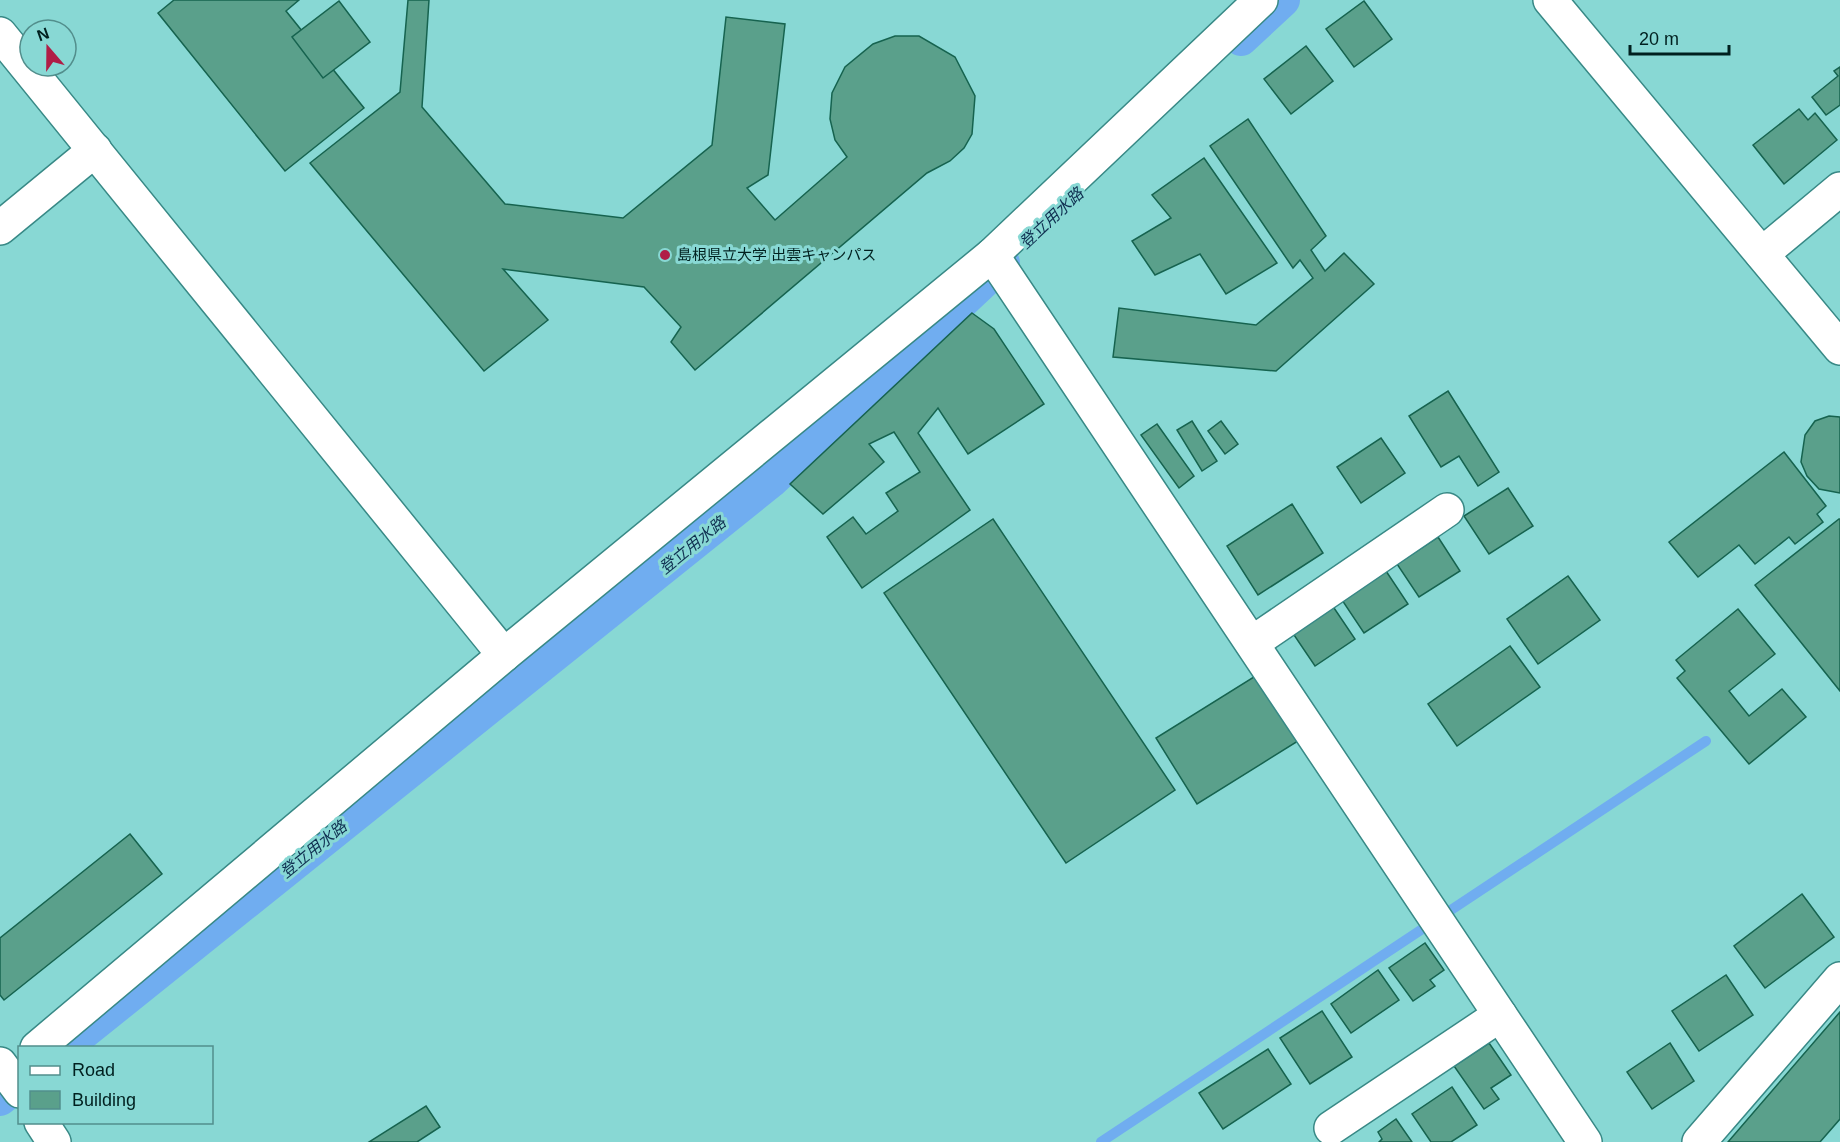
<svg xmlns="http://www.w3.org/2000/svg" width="1840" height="1142" font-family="Helvetica,'Noto Sans JP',sans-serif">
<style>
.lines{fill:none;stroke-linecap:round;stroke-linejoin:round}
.stream{stroke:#70adf0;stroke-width:10}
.canal{stroke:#70adf0;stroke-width:34}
.building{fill:#5aa08b;stroke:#16634f;stroke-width:1.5}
.minor-casing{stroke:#388986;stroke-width:36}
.minor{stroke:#fff;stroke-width:33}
.poi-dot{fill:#b01d46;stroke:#88d8d4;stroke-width:2}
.labels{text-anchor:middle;stroke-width:6;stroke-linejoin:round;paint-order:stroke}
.poi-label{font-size:15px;fill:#00201f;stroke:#88d8d4;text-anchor:start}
.water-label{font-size:16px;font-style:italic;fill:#0f2f50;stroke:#88d8d4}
</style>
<rect width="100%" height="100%" fill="#88d8d4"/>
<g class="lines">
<polyline class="stream" points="1101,1142 1706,741"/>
<g class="canal">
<polyline points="1241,39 1283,0"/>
<polyline points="64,1048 771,481 1003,263"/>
<polyline points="0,1099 20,1083"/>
</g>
</g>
<g class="building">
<polygon points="174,0 299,0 286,11 364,108 285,171 158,13"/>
<polygon points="408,0 429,0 422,107 505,204 623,218 712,145 726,17 785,24 768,175 747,188 775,220 847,157 835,140 830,119 832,93 845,67 873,44 895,36 919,36 955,57 975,96 972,134 964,148 950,161 927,173 695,370 671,342 681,327 644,287 503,269 548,320 484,371 310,163 400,92"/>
<polygon points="339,1 370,42 323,78 292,37"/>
<polygon points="1364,1 1392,39 1354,67 1326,29"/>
<polygon points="1306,46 1333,81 1291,114 1264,79"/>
<polygon points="1840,67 1840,105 1826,115 1812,97 1838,76 1834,71"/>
<polygon points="1799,109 1808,120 1815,113 1837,140 1784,184 1753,145"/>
<polygon points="1248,119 1326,236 1311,250 1325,271 1344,253 1374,284 1276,371 1113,357 1119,308 1256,325 1313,278 1300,260 1293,268 1210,146"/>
<polygon points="1204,158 1277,263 1226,294 1200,254 1155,275 1132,241 1171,218 1152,195"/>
<polygon points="972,313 994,329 1044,404 968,454 938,408 918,433 970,510 862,588 827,537 853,517 866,534 898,511 886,493 920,472 894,432 869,444 884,462 823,514 790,484"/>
<polygon points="1448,391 1499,472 1478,486 1459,456 1441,467 1409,416"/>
<polygon points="1829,416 1840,417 1840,493 1819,489 1807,476 1801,462 1805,435 1815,421"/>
<polygon points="1192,421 1217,461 1202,471 1177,430"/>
<polygon points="1221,421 1238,444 1225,454 1208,431"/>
<polygon points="1157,424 1194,476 1179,488 1141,435"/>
<polygon points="1381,438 1405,473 1361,503 1337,467"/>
<polygon points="1784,452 1826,506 1817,514 1823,522 1795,544 1789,537 1755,564 1739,545 1698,577 1669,542"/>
<polygon points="1508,488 1533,526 1489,554 1464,516"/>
<polygon points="1292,504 1323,553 1258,595 1227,546"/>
<polygon points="993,519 1175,790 1066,863 884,593"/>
<polygon points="1839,519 1840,519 1840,691 1755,585"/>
<polygon points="1438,537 1460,571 1419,597 1397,564"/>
<polygon points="1386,571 1408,604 1364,633 1342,600"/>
<polygon points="1568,576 1600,620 1538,664 1507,619"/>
<polygon points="1332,605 1355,639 1315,666 1292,632"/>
<polygon points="1738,609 1775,654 1729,691 1749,716 1782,689 1806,717 1749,764 1677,678 1685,671 1676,660"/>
<polygon points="1510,646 1540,687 1457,746 1428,704"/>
<polygon points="1257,675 1298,741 1197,804 1156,738"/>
<polygon points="130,834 162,874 4,1000 0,995 0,938"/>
<polygon points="1802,894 1834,937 1765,988 1734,946"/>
<polygon points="1425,943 1444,970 1430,980 1435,986 1413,1001 1389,968"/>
<polygon points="1378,970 1399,1000 1351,1033 1331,1004"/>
<polygon points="1726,975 1753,1015 1699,1051 1672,1011"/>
<polygon points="1322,1011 1352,1057 1310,1084 1280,1038"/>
<polygon points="1840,1012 1840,1119 1820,1142 1728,1142"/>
<polygon points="1489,1043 1511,1075 1491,1088 1499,1099 1484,1109 1454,1066"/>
<polygon points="1670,1043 1694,1081 1652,1109 1627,1072"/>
<polygon points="1268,1049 1291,1084 1223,1129 1199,1093"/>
<polygon points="1452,1087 1477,1125 1451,1142 1431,1142 1412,1114"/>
<polygon points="426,1106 440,1127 417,1142 369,1142"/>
<polygon points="1396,1119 1412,1142 1379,1142 1382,1139 1378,1132"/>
</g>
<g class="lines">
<defs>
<g id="minor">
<polyline points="1550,0 1840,348"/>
<polyline points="0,34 504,655"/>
<polyline points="0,228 95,150"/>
<polyline points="1762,254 1840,189"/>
<polyline points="992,255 1585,1142"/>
<polyline points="1252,643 1447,510"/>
<polyline points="37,1048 504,655 992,255 1261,0"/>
<polyline points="0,1064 20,1091"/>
<polyline points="41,1122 54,1142"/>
<polyline points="1331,1128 1500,1015"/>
<polyline points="1699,1142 1840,979"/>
</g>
</defs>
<use href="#minor" class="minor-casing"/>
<use href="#minor" class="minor"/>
</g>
<circle class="poi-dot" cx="665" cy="255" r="6"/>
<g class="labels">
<g class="poi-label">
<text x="677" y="260">島根県立大学 出雲キャンパス</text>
</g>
<g class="water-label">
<text transform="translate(1051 218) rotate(-43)" y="6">登立用水路</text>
<text transform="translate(692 545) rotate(-39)" y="6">登立用水路</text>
<text transform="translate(313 849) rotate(-39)" y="6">登立用水路</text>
</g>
</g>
<rect x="18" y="1046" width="195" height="78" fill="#88d8d4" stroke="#528e8c" stroke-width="1.5"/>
<rect x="30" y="1066" width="30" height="9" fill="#ffffff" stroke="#528e8c" stroke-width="1.5"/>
<text x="72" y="1076" font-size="18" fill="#00201f">Road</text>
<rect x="30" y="1091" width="30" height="18" fill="#5aa08b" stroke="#528e8c" stroke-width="1.5"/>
<text x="72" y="1106" font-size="18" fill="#00201f">Building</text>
<g transform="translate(48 48) rotate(340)"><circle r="28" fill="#88d8d4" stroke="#528e8c" stroke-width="1.5"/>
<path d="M0-4.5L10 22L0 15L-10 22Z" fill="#b01d46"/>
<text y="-9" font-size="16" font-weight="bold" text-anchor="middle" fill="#00201f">N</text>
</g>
<path d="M1630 45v9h99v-9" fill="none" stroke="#00201f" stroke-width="3"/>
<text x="1639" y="45" font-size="18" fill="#00201f" stroke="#88d8d4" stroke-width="4.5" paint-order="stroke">20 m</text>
</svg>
